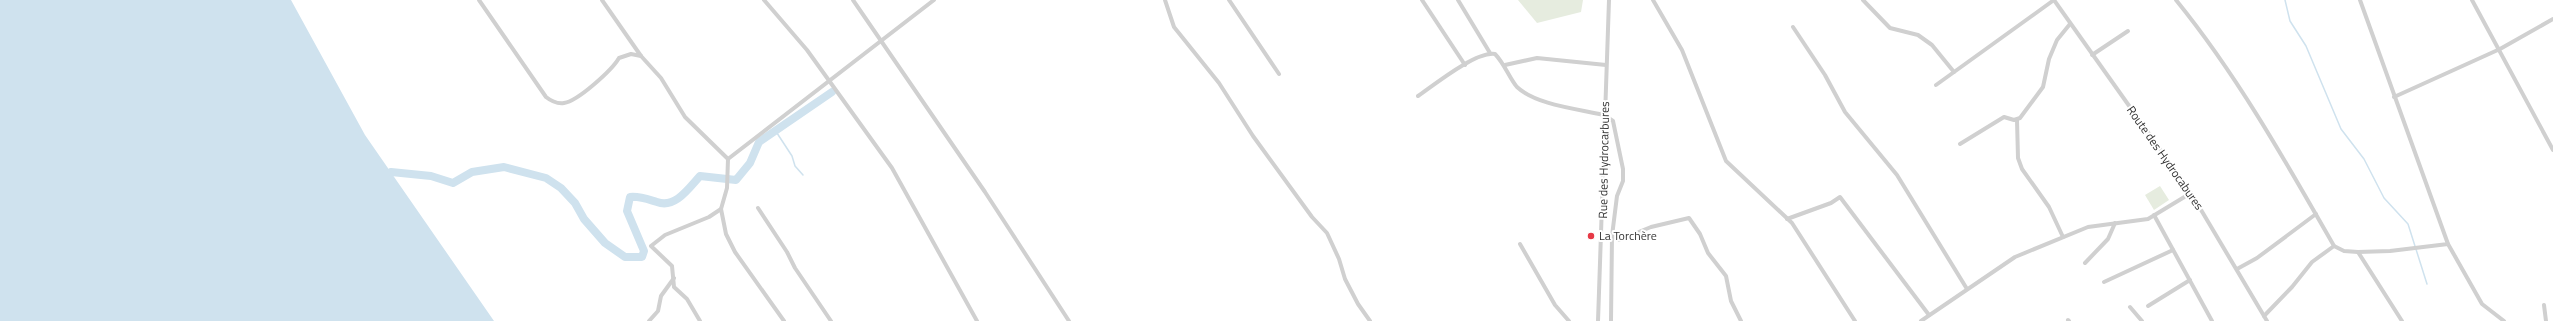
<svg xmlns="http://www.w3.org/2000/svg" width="2553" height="321" font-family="'Titillium Web',sans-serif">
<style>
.green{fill:#e6ecdf}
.water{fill:#cfe2ee}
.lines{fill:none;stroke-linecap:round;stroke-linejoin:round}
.stream{stroke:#cfe2ee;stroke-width:1.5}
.river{stroke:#cfe2ee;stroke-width:8}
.street{stroke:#d0d0d0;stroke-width:4}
.poi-dot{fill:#e63946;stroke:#fff;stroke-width:1.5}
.labels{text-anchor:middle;stroke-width:4;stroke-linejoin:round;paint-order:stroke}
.street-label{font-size:12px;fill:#333;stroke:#fff}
.poi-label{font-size:12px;fill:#333;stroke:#fff;text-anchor:start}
</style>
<rect width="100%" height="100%" fill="#fff"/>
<g class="green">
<polygon points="1518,0 1583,0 1581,12 1537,23"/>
<polygon points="2160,186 2169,200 2154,210 2145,195"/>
</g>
<polygon class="water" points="0,0 291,0 365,135 494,321 0,321"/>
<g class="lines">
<g class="stream">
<polyline points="2285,0 2290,21 2306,46 2341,129 2364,159 2384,198 2408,224 2427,284"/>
<polyline points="775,130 792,156 795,166 803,175"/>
</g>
<path class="river" d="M391 172 431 176 453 183 472 172 504 167 546 178 561 188 575 203 584 219 605 243 625 257H642L644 251 627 211 630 197C640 196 647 199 657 202 675 209 689 188 700 176L736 180 750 163 759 142 832 92"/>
<g class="street">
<path d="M479 0 546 97C551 101 557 104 564 103 578 101 612 70 619 58L631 54 641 56"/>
<polyline points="602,0 641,56 661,78 685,117 728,159"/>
<polyline points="764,0 807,50 892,168 977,321"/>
<polyline points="853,0 985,192 1069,321"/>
<polyline points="1165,0 1174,27 1219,83 1253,136 1312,217 1327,233 1339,259 1345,279 1358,304 1370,321"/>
<polyline points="1229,0 1279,74"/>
<polyline points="1422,0 1465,65"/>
<polyline points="1458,0 1490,53"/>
<polyline points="1653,0 1682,50 1726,161 1792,223 1855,321"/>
<polyline points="1863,0 1890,28 1918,35 1932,45 1954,72"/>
<polyline points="2054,0 2191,193 2267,321"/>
<path d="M2176 0C2237 75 2286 162 2334 246L2344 251 2358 252 2402 321"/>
<polyline points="2472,0 2553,150"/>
<polyline points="1793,27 1825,75 1845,112 1897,175 1967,289"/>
<polyline points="2092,55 2128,31"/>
<polyline points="1505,65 1537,58 1606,65"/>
<polyline points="1936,85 2054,0"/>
<path d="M1418 96C1434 85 1476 51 1495 54 1504 63 1510 79 1517 87 1536 105 1578 109 1604 115L1613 121 1623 169V181L1617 196 1612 236 1611 321"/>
<polyline points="2394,97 2500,49 2553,19"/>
<polyline points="2017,120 2018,158 2022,169 2049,207 2063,237"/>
<polyline points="1960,144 2004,117 2014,120 2020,118 2043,87 2049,59 2057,40 2070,24"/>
<polyline points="758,208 787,252 795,268 831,321"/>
<polyline points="2154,215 2212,321"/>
<polyline points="1787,219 1831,203 1840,197 1929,315"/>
<polyline points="1612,236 1619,240 1651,227 1689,218 1700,234 1708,253 1726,276 1731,301 1741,321"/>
<polyline points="1520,244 1555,305 1569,321"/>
<polyline points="2448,244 2482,304 2504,321"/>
<polyline points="2358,252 2390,251 2448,244 2360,0"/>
<polyline points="2085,263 2108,239 2115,223"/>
<polyline points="2237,269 2257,258 2316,214"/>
<polyline points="2104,282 2173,250"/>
<polyline points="2544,305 2546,321"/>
<polyline points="2148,306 2190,280"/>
<polyline points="2130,307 2142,321"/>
<polyline points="2264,316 2292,287 2312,262 2334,246"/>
<polyline points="2068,320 2069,321"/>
<polyline points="649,321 658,311 661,296 674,278"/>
<polyline points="700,321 687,299 674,287 672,266 651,246 665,235 709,217 721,209"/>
<polyline points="784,321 735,252 726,234 721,209 727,188 728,159 934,0"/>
<polyline points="1598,321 1609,0"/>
<polyline points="1921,321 2015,257 2088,227 2148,219 2191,193"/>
</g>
</g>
<circle class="poi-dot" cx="1591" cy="236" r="4"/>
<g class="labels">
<g class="street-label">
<text transform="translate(2165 158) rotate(55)" y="4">Route des Hydrocabures</text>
<text transform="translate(1604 160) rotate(-89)" y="4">Rue des Hydrocarbures</text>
</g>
<g class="poi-label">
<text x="1599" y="240">La Torchère</text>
</g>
</g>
</svg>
